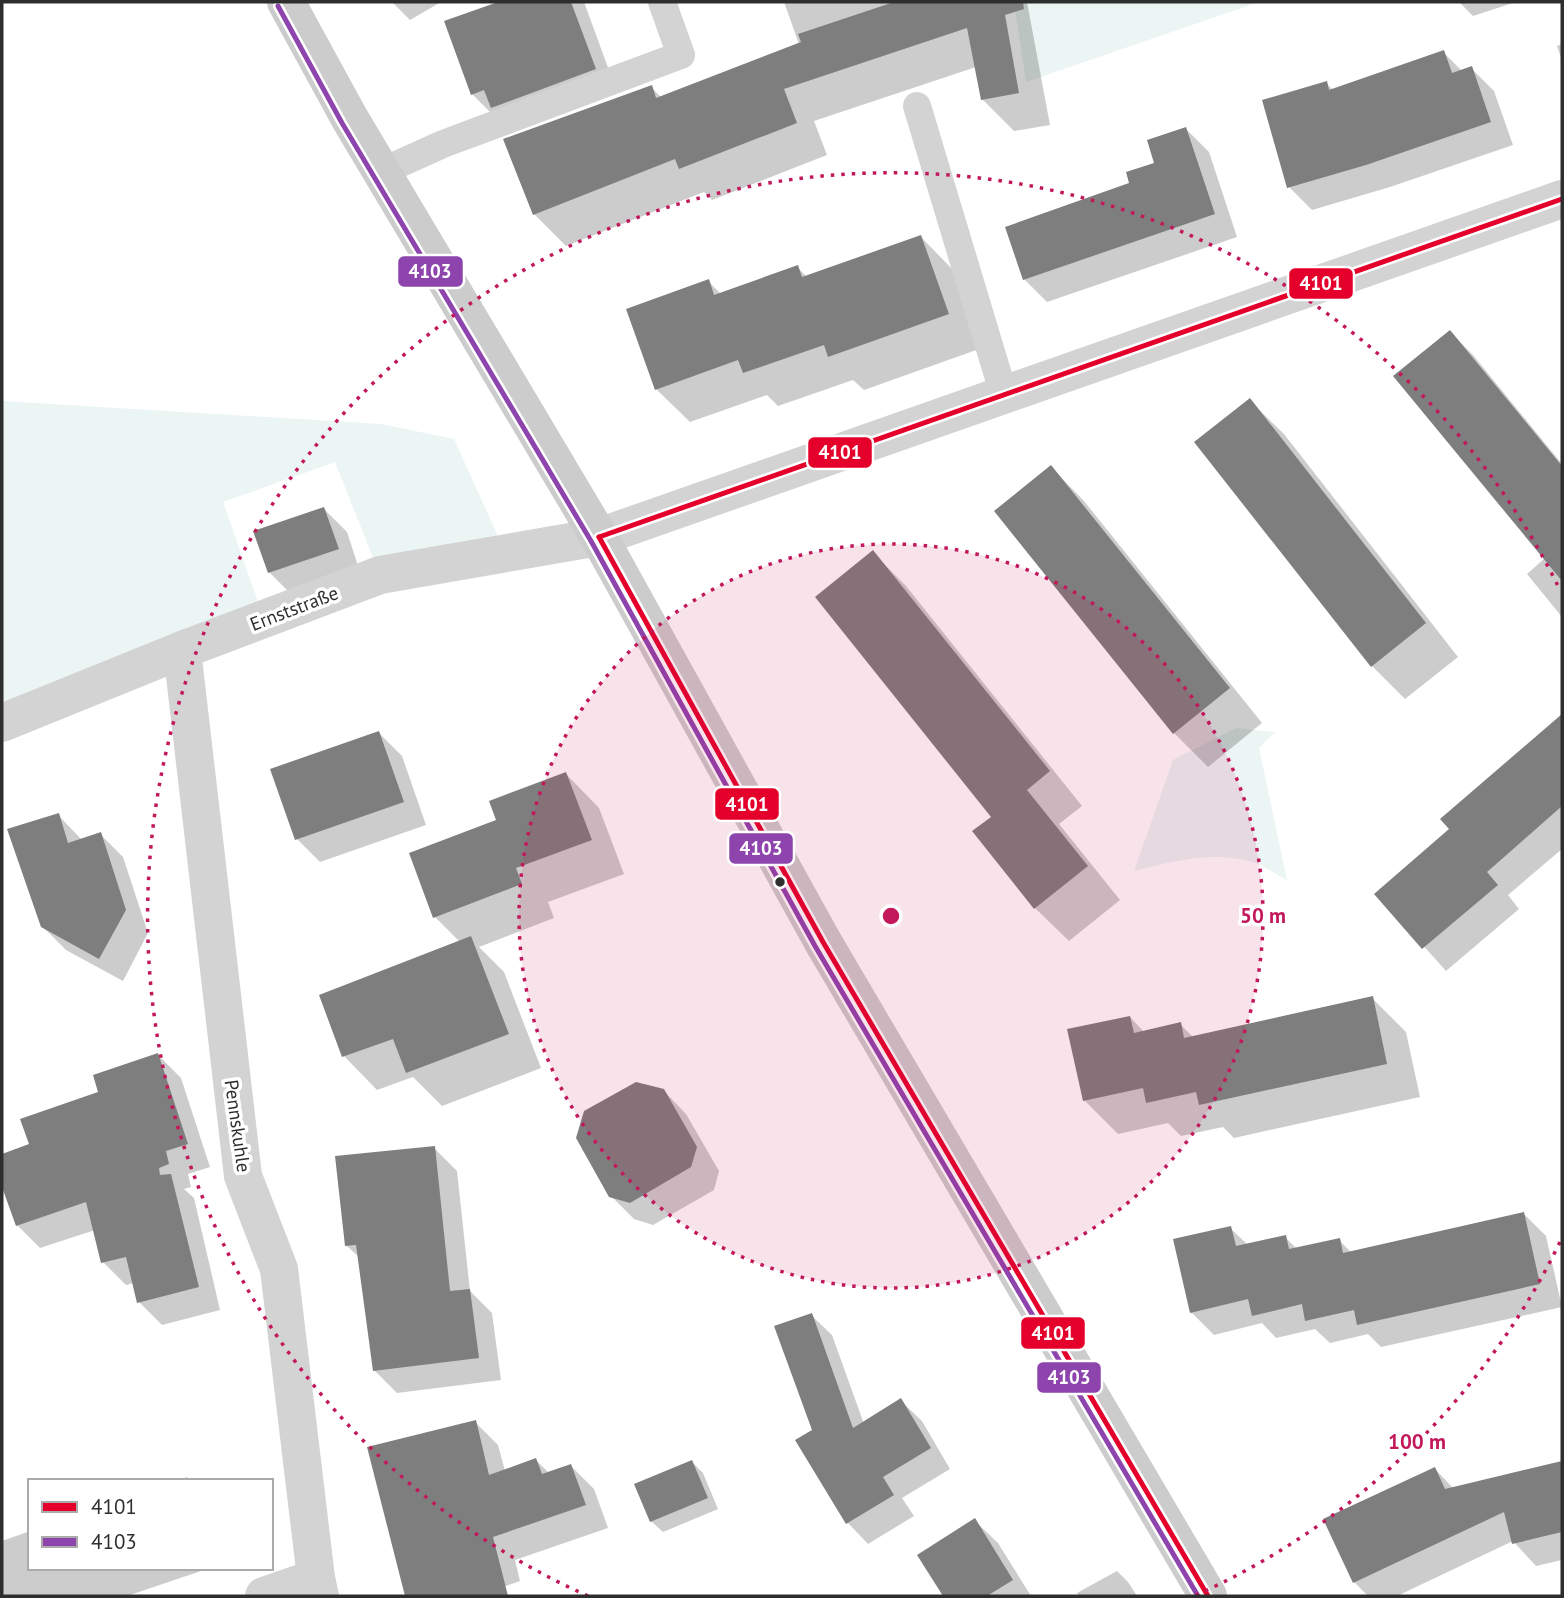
<svg xmlns="http://www.w3.org/2000/svg" width="1564" height="1598" font-family="'PT Sans',sans-serif">
<style>
.green{fill:#ebf5f3}
.shadow{fill:#0003}
.building{fill:#7e7e7e}
.lines{fill:none;stroke-linecap:round;stroke-linejoin:round}
.service{stroke:#d3d3d3;stroke-width:28}
.minor{stroke:#d3d3d3;stroke-width:38}
.secondary{stroke:#ccc;stroke-width:38}
.bus-1-casing{stroke:#fff;stroke-width:10}
.bus-2-casing{stroke:#fff;stroke-width:10}
.bus-1{stroke:#e4002b;stroke-width:5}
.bus-2{stroke:#8e44ad;stroke-width:5}
.ring{fill:none;stroke:#c2185b;stroke-width:3.5;stroke-dasharray:3.5 7}
.bus-dot{fill:#2e2e2e;stroke:#fff;stroke-width:2.5}
.labels{text-anchor:middle;stroke-width:7;stroke-linejoin:round;paint-order:stroke}
.street-label{font-size:19px;fill:#2e2e2e;stroke:#fff}
.centre{fill:#c2185b;stroke:#fff;stroke-width:3.5}
.ring-label{font-size:21px;text-anchor:middle;font-weight:bold;fill:#c2185b;stroke:#fff;stroke-width:7;stroke-linejoin:round;paint-order:stroke}
.line-badge{stroke:#fff;stroke-width:2.5}
.badge-label{font-size:19px;text-anchor:middle;font-weight:bold;fill:#fff}
</style>
<rect width="100%" height="100%" fill="#fff"/>
<g class="green">
<polygon points="1014,2 1259,2 1026,82"/>
<polygon points="2,401 381,424 454,439 506,554 380,575 335,462 223,502 264,619 2,723"/>
<path d="M1236 728 1275 732 1259 748 1287 880C1277 875 1268 868 1258 864 1219 849 1173 861 1134 871L1173 760Z"/>
</g>
<g class="shadow">
<polygon points="392,2 441,2 410,20"/>
<polygon points="503,2 584,2 617,92 495,117 472,94 446,23"/>
<polygon points="784,2 1027,2 1050,125 1014,131 982,99 976,67 814,121 827,155 712,200 704,192 566,246 534,214 651,87 662,98 799,44"/>
<polygon points="1459,2 1516,2 1473,16"/>
<polygon points="1562,44 1562,60 1557,46"/>
<polygon points="1443,52 1462,71 1471,68 1494,91 1513,145 1390,187 1312,210 1289,187 1326,83 1333,90"/>
<polygon points="1186,129 1209,152 1237,237 1047,302 1024,279 1156,164"/>
<polygon points="921,237 954,271 982,348 864,390 853,380 778,406 767,395 690,422 656,389 708,281 721,294 797,267 807,277"/>
<polygon points="1450,332 1473,355 1562,464 1562,617 1527,574 1545,558"/>
<polygon points="1250,401 1284,434 1458,657 1405,699 1372,666"/>
<polygon points="1051,467 1084,501 1262,723 1208,767 1174,733 996,511"/>
<polygon points="324,509 347,532 360,572 292,595 269,572"/>
<polygon points="873,553 906,586 1082,806 1059,824 1120,900 1069,941 1035,908"/>
<polygon points="1562,716 1562,849 1508,895 1519,909 1446,971 1377,894 1452,830 1443,819"/>
<polygon points="379,733 402,756 426,825 320,862 297,839"/>
<polygon points="566,774 599,808 624,874 548,902 554,918 479,947 504,972 541,1068 442,1106 413,1077 377,1090 344,1056 321,996 460,942 435,917 499,821"/>
<polygon points="58,815 82,840 100,834 123,857 148,933 123,981 66,950 42,926"/>
<polygon points="1372,998 1406,1032 1420,1097 1234,1138 1223,1127 1181,1136 1168,1123 1118,1134 1084,1100 1130,1017 1144,1032 1180,1024 1194,1038"/>
<polygon points="158,1055 181,1078 210,1167 188,1174 191,1187 184,1189 194,1198 220,1310 162,1325 139,1302 134,1283 126,1285 103,1262 95,1230 40,1248 17,1225 2,1181 2,1156 31,1146 100,1093"/>
<polygon points="663,1090 686,1114 719,1171 714,1190 653,1225 634,1219 611,1196"/>
<polygon points="434,1148 457,1171 470,1291 492,1313 501,1380 397,1393 374,1370 360,1258 347,1246"/>
<polygon points="1523,1213 1546,1236 1562,1307 1381,1347 1368,1334 1330,1343 1315,1329 1276,1338 1262,1323 1214,1335 1191,1312 1230,1228 1248,1245 1285,1237 1297,1249 1339,1240 1352,1253"/>
<polygon points="811,1315 832,1335 864,1424 901,1401 922,1421 950,1469 902,1498 914,1516 868,1544 848,1523 798,1441 814,1431"/>
<polygon points="475,1422 498,1445 505,1471 536,1460 549,1473 571,1466 594,1489 608,1528 515,1560 520,1581 478,1596 410,1596 405,1591"/>
<polygon points="692,1462 703,1473 718,1509 663,1532 651,1521"/>
<polygon points="1562,1463 1562,1560 1536,1566 1513,1541 1397,1596 1368,1596 1354,1582 1326,1520 1435,1469 1454,1489"/>
<polygon points="187,1477 191,1481 175,1481"/>
<polygon points="975,1521 998,1543 1031,1596 946,1596 920,1555"/>
<polygon points="30,1531 30,1568 210,1568 127,1596 2,1596 2,1541"/>
<polygon points="1117,1571 1128,1582 1137,1596 1079,1596 1077,1593"/>
</g>
<g class="building">
<polygon points="498,2 571,2 596,69 491,108 484,90 471,95 444,21"/>
<polygon points="894,2 1023,2 1024,9 1005,15 1019,93 981,100 967,28 784,89 797,123 679,169 675,159 533,215 503,139 652,85 656,98 801,42 798,34"/>
<polygon points="1444,50 1452,73 1472,66 1491,122 1366,165 1287,188 1262,100 1327,81 1329,90"/>
<polygon points="1186,127 1215,214 1023,280 1005,227 1129,183 1126,172 1154,163 1147,140"/>
<polygon points="921,235 949,314 828,357 824,345 743,373 738,360 655,390 626,309 709,279 714,295 798,265 802,277"/>
<polygon points="1450,330 1562,466 1562,581 1393,376"/>
<polygon points="1250,398 1426,623 1371,667 1194,442"/>
<polygon points="1051,465 1230,688 1173,734 994,511"/>
<polygon points="324,507 339,549 268,573 253,531"/>
<polygon points="873,550 1050,771 1027,790 1088,866 1034,909 972,831 991,817 815,597"/>
<polygon points="1562,714 1562,806 1487,872 1498,885 1422,949 1374,894 1449,829 1440,819"/>
<polygon points="379,731 404,802 295,840 270,769"/>
<polygon points="566,772 592,840 516,868 522,884 433,918 409,853 496,820 489,801"/>
<polygon points="59,813 68,843 101,832 126,910 99,959 41,927 7,829"/>
<polygon points="471,936 509,1034 406,1073 393,1039 342,1057 319,995"/>
<polygon points="1373,996 1387,1064 1199,1105 1196,1092 1146,1103 1143,1088 1083,1101 1067,1029 1130,1016 1134,1033 1181,1022 1184,1038"/>
<polygon points="158,1053 188,1144 166,1151 169,1164 159,1168 160,1175 171,1174 199,1287 137,1303 126,1257 101,1263 86,1202 16,1226 2,1187 2,1154 29,1144 20,1119 98,1092 93,1075"/>
<polygon points="636,1082 664,1089 697,1147 691,1167 630,1203 609,1197 576,1138 584,1111"/>
<polygon points="435,1146 450,1291 470,1289 479,1358 373,1371 356,1245 345,1246 335,1156"/>
<polygon points="1524,1212 1540,1284 1357,1325 1354,1310 1305,1321 1302,1304 1252,1316 1248,1299 1190,1313 1173,1239 1231,1226 1236,1246 1286,1235 1289,1249 1340,1238 1343,1253"/>
<polygon points="812,1313 853,1428 901,1398 931,1448 883,1477 894,1495 846,1524 795,1440 812,1430 774,1326"/>
<polygon points="476,1420 489,1475 536,1458 542,1474 571,1464 586,1505 493,1537 508,1596 405,1596 367,1447"/>
<polygon points="692,1460 708,1498 650,1522 634,1484"/>
<polygon points="1562,1461 1562,1532 1512,1544 1504,1512 1353,1583 1323,1519 1435,1467 1445,1489"/>
<polygon points="975,1518 1013,1580 987,1596 943,1596 917,1555"/>
</g>
<g class="lines">
<g class="service">
<polyline points="917,106 1004,395"/>
<polyline points="381,172 443,144 681,55 662,2"/>
</g>
<g class="minor">
<polyline points="182,650 243,1176 279,1269 316,1578 320,1596"/>
<polyline points="2,723 182,650 380,575 599,537 1562,199"/>
<polyline points="264,1596 316,1578"/>
</g>
<polyline class="secondary" points="286,2 350,119 599,537 823,942 1208,1596"/>
<defs>
<g id="bus-1">
<polyline points="599,537 823,942 1208,1596"/>
<polyline points="599,537 1562,199"/>
</g>
<polyline id="bus-2" points="278,6 342,123 591,541 815,946 1198,1596"/>
</defs>
<use href="#bus-1" class="bus-1-casing"/>
<use href="#bus-2" class="bus-2-casing"/>
<use href="#bus-1" class="bus-1"/>
<use href="#bus-2" class="bus-2"/>
</g>
<circle cx="891" cy="916" r="372" fill="#c2185b" fill-opacity=".12"/>
<g class="ring">
<circle cx="891" cy="916" r="372"/>
<path d="M1560 1242A744 744 0 0 1 1194 1596M588 1596A744 744 0 1 1 1560 590"/>
</g>
<circle class="bus-dot" cx="780" cy="882" r="6"/>
<g class="labels">
<g class="street-label">
<text transform="translate(294 608) rotate(-21)" y="7">Ernststraße</text>
<text transform="translate(238 1126) rotate(82)" y="7">Pennskuhle</text>
</g>
</g>
<circle cx="891" cy="916" r="10" class="centre"/>
<g class="ring-label">
<text x="1263" y="923">50 m</text>
<text x="1417" y="1449">100 m</text>
</g>
<g class="line-badge">
<rect x="397" y="255" width="67" height="33" rx="7" fill="#8e44ad"/>
<rect x="1288" y="267" width="66" height="33" rx="7" fill="#e4002b"/>
<rect x="807" y="436" width="66" height="33" rx="7" fill="#e4002b"/>
<rect x="714" y="787" width="66" height="34" rx="7" fill="#e4002b"/>
<rect x="728" y="832" width="66" height="33" rx="7" fill="#8e44ad"/>
<rect x="1020" y="1316" width="66" height="34" rx="7" fill="#e4002b"/>
<rect x="1036" y="1361" width="66" height="33" rx="7" fill="#8e44ad"/>
</g>
<g class="badge-label">
<text x="430" y="278">4103</text>
<text x="1321" y="290">4101</text>
<text x="840" y="459">4101</text>
<text x="747" y="811">4101</text>
<text x="761" y="855">4103</text>
<text x="1053" y="1340">4101</text>
<text x="1069" y="1384">4103</text>
</g>
<rect width="1564" height="1598" fill="none" stroke="#2e2e2e" stroke-width="7"/>
<rect x="28" y="1479" width="245" height="91" fill="#ffffff" stroke="#ababab" stroke-width="2"/>
<rect x="42" y="1502" width="35" height="10" fill="#e4002b" stroke="#ababab" stroke-width="2"/>
<text x="91" y="1514" font-size="21" fill="#2e2e2e">4101</text>
<rect x="42" y="1537" width="35" height="10" fill="#8e44ad" stroke="#ababab" stroke-width="2"/>
<text x="91" y="1549" font-size="21" fill="#2e2e2e">4103</text>
</svg>
